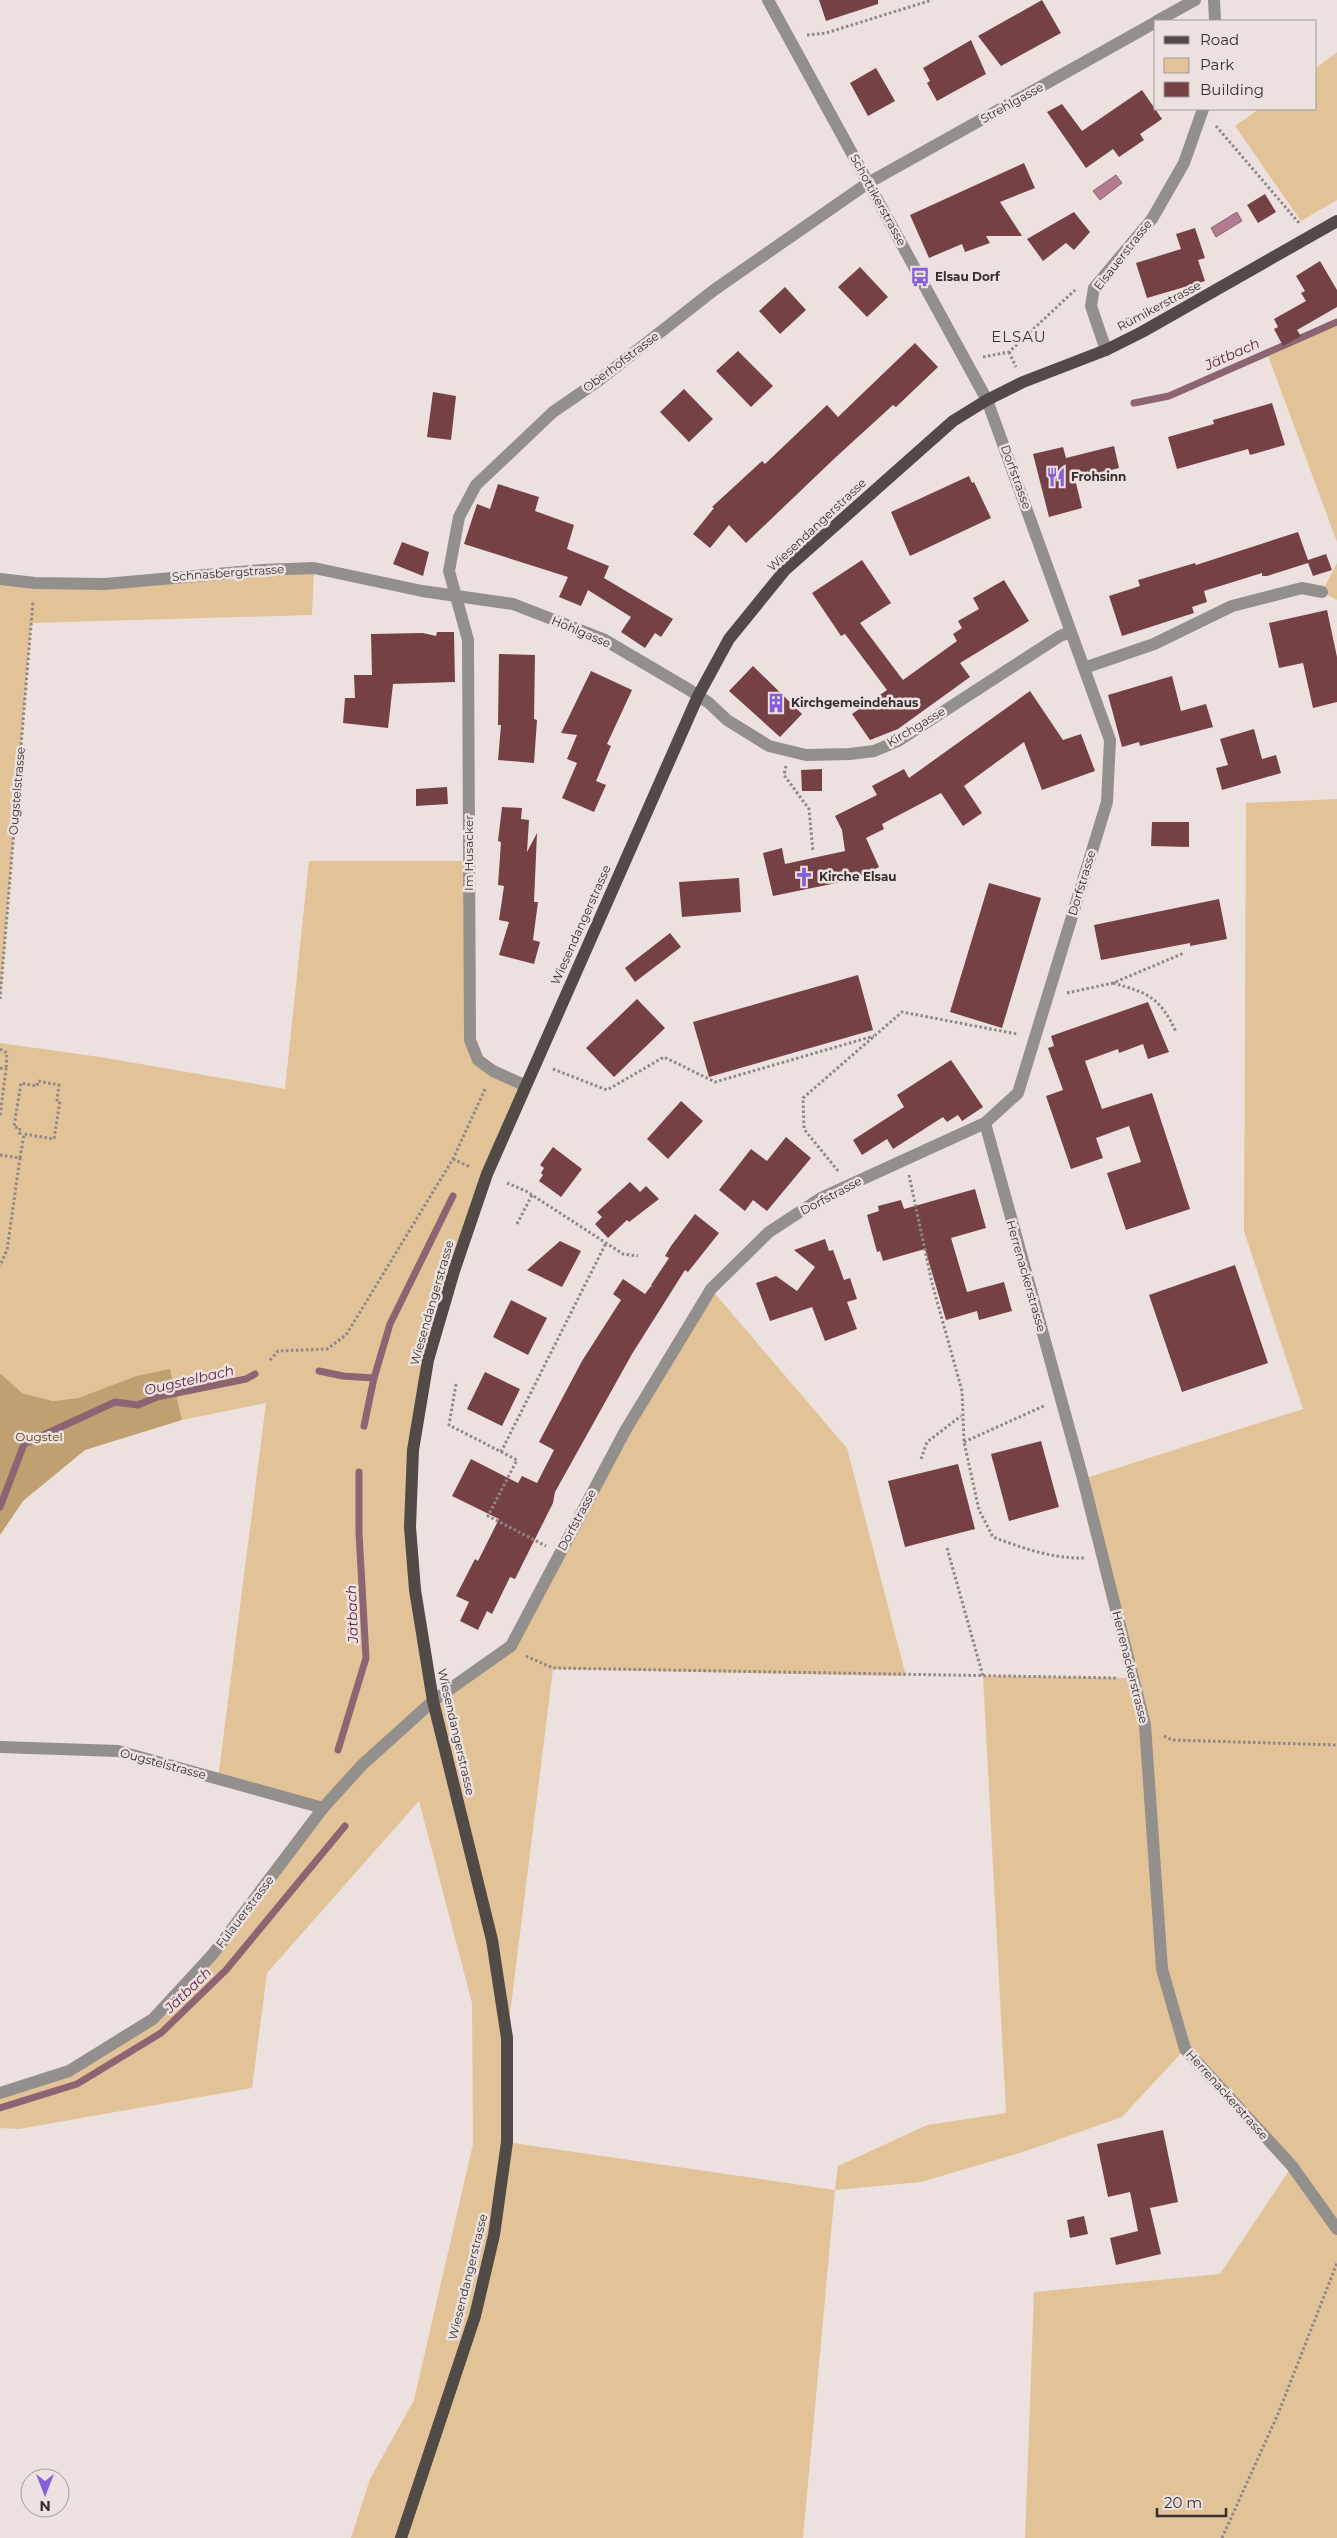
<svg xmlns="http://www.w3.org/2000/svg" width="1337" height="2538" font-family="Montserrat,sans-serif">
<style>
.green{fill:#e2c398}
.forest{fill:#c09f70}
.water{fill:#b27b8f;stroke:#8c6472}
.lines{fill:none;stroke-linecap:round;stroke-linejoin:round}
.stream{stroke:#8c6472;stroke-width:7}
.building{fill:#764145}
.path{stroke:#8f8786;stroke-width:3;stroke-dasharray:2.5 2.5;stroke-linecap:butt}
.minor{stroke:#938f8d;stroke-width:12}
.major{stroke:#514a46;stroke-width:12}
.labels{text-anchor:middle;stroke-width:5;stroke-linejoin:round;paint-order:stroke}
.street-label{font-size:12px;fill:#34302f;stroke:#ece1df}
.poi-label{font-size:12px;font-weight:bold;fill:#34302f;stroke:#ece1df;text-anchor:start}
.park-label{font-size:12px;fill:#614002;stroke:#ece1df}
.water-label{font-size:14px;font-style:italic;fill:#611e3d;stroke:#ece1df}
.quarter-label{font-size:15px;letter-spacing:1px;fill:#3d3432;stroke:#ece1df}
</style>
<rect width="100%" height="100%" fill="#ece1df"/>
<g class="green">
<polygon points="1337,52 1337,200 1301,221 1235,126 1259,109 1316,109 1316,68"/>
<polygon points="1337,322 1337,542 1267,353"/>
<polygon points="1337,563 1337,600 1322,592"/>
<polygon points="314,568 312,615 31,623 0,999 0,579 35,583"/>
<polygon points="1337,799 1337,2538 1025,2538 1034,2292 1220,2274 1292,2166 1185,2049 1122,2117 1023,2152 921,2182 835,2190 803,2538 351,2538 370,2479 414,2400 473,2144 472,2003 419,1801 267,1973 252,2088 19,2129 0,2128 0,2093 69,2071 153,2019 322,1808 218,1779 266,1403 182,1420 170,1370 136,1376 78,1398 53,1401 22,1393 0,1373 0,1043 100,1057 285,1089 309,861 469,861 469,992 479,1060 524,1085 428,1360 410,1527 432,1700 511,1646 711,1289 847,1448 906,1676 553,1669 507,2038 507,2142 835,2190 838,2166 927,2125 1006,2113 983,1676 1133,1678 1083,1479 1303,1409 1244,1231 1246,803"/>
</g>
<polygon class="forest" points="170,1369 182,1420 85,1450 23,1501 0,1535 0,1373 22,1393 53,1401 78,1398 136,1376"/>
<g class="water">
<polygon points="1116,175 1122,183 1100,200 1093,191"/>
<polygon points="1237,212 1242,221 1216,237 1211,228"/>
</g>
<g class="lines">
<g class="stream">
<polyline points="1134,403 1169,396 1337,322"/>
<polyline points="319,1371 343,1376 374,1378"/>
<polyline points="364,1426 374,1378 390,1324 453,1196"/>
<polyline points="0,1507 24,1444 115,1402 138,1405 157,1397 246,1379 255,1374"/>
<polyline points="338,1750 366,1658 359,1533 359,1472"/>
<polyline points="0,2108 77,2084 161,2033 226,1970 345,1826"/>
</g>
</g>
<g class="building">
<polygon points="819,0 878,0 878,4 826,21"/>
<polygon points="1042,0 1061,33 1001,66 978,36"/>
<polygon points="971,40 986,74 937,101 927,83 930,81 923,68"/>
<polygon points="876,68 895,101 868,116 850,83"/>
<polygon points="1142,90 1162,119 1140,134 1144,140 1119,157 1113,149 1086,168 1047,112 1062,104 1082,131"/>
<polygon points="1024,163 1035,188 1000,202 1022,236 986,236 990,243 965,252 962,244 929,258 910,215"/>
<polygon points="1265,194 1276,212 1258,223 1247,205"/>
<polygon points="1074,212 1090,232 1074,250 1066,243 1043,261 1027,239"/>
<polygon points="1195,228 1205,258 1198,260 1205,281 1147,298 1136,263 1181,249 1176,234"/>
<polygon points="1320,261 1337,290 1337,307 1297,330 1301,336 1283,346 1274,329 1278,327 1274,319 1306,301 1301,293 1305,291 1296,276"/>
<polygon points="860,267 888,297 867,317 838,287"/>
<polygon points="785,287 806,310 780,334 759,311"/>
<polygon points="915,343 938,367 896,407 893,405 836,457 746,543 729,525 710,548 693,534 714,508 712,507 762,461 765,464 827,405 838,417"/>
<polygon points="738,351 773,386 751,407 716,371"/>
<polygon points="684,389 713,419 689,442 660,412"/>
<polygon points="433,392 456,396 451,440 427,437"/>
<polygon points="1272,403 1285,445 1250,455 1248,449 1177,469 1168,437 1214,424 1213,420"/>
<polygon points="1114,446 1119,468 1075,479 1082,508 1049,517 1033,454 1063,447 1066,458"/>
<polygon points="969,476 972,483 974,482 991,518 910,556 891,512"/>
<polygon points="498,484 539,497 535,511 574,525 567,549 609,566 604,578 673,619 661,637 655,633 645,648 621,632 631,617 588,590 581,606 559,597 568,577 464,544 477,504 490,509"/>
<polygon points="1298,532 1308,560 1326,554 1332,570 1313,576 1308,563 1267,576 1262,576 1262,573 1204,591 1207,602 1192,607 1194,613 1122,636 1109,596 1140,586 1138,580 1195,563 1196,565"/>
<polygon points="402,542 429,552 423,576 393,564"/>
<polygon points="862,560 891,603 860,623 903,680 957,641 953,634 962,628 958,621 979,609 973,598 1004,580 1029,621 960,663 970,677 898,729 870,740 852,714 887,690 845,634 841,636 812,593"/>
<polygon points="1327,610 1337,657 1337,702 1313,708 1303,663 1279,668 1269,623"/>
<polygon points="437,632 454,632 455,682 393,684 388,728 343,723 345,698 355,698 354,675 372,675 371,634 423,633 436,636"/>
<polygon points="499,654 535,655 534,719 537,720 534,763 498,760 501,725 498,725"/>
<polygon points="753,666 802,714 780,737 729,691"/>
<polygon points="591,671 632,690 607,744 611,746 596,781 606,785 594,812 562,798 577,763 567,759 577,735 561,733"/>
<polygon points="1172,676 1181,711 1206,704 1213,727 1140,746 1139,742 1122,747 1108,695"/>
<polygon points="1030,691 1063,740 1081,734 1095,771 1042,790 1024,742 964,786 982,813 963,826 941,793 882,824 884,829 866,838 879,867 856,879 773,896 763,853 782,848 785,864 845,851 842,830 835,816 877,795 872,786 904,769 909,778"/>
<polygon points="1254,729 1262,759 1276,755 1281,773 1222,790 1216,768 1228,765 1220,739"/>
<polygon points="822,769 822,791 802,791 801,770"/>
<polygon points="447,787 448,804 416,806 416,789"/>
<polygon points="502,807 522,808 521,819 529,820 527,852 537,833 534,902 538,902 533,940 540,942 534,964 499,955 509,922 499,920 504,886 498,885 501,842 498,841"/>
<polygon points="1152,822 1189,822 1189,847 1151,846"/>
<polygon points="739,878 741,912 682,917 679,882"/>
<polygon points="989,883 1041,898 1002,1028 950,1012"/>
<polygon points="1219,899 1227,939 1190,946 1190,943 1101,960 1094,925"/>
<polygon points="670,933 681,947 635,982 625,968"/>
<polygon points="858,975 873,1030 709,1077 693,1022"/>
<polygon points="637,999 665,1028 614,1077 586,1048"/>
<polygon points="1148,1002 1169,1052 1148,1059 1143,1044 1119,1053 1118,1049 1085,1061 1102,1109 1152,1093 1190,1209 1126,1230 1107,1173 1141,1162 1129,1126 1096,1138 1103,1158 1071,1169 1046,1096 1063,1090 1048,1048 1054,1046 1051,1036"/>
<polygon points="951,1060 983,1107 962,1121 958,1115 947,1122 943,1117 893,1149 887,1139 862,1155 853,1140 904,1107 897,1095"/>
<polygon points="681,1101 703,1121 668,1159 647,1139"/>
<polygon points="786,1137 811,1158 767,1211 753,1200 745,1211 719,1190 751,1149 767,1161"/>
<polygon points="553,1147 582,1169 561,1197 539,1181 543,1175 541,1173 544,1168 540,1165"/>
<polygon points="630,1182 640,1192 646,1186 659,1199 629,1222 627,1220 608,1238 595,1224 602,1217 597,1212"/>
<polygon points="975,1189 986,1228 951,1238 967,1292 1004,1282 1012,1311 979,1320 977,1311 946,1320 925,1249 883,1261 880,1251 877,1252 867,1215 879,1211 878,1206 901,1200 904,1209"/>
<polygon points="695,1214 719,1233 688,1272 685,1270 632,1354 555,1492 553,1503 515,1579 510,1577 492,1614 487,1611 478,1630 460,1621 469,1602 456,1596 475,1559 478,1561 499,1519 452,1496 471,1459 518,1483 522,1476 537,1483 554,1450 539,1442 582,1361 621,1300 613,1294 623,1279 645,1294 651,1286 653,1287 651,1285 669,1258 665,1256 671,1246"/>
<polygon points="825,1239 829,1251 833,1250 844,1280 850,1278 857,1299 847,1302 857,1329 825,1341 812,1307 770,1321 756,1283 776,1276 797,1291 815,1267 794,1250"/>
<polygon points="560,1241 581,1251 562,1287 527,1270"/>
<polygon points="1235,1265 1268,1363 1182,1392 1149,1295"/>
<polygon points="511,1300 547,1318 528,1355 493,1337"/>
<polygon points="485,1372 520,1389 502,1426 467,1409"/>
<polygon points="1041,1441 1059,1507 1009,1521 991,1454"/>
<polygon points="958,1464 975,1529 905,1547 888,1481"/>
<polygon points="1163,2130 1178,2202 1150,2208 1161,2254 1116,2265 1110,2238 1138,2231 1130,2192 1108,2197 1097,2144"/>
<polygon points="1084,2216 1088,2234 1070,2238 1067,2220"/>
</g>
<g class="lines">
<g class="path">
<polyline points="807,35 826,33 932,0"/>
<polyline points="1216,126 1299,223"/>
<polyline points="1009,352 1016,367"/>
<polyline points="983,357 1009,352 1075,290"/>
<polyline points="786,766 784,775 809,809 813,852"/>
<path d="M1113 983C1148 993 1160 997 1176 1032"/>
<polyline points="1067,993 1113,983 1184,953"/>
<polyline points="0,999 33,601"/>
<polyline points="0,1049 7,1053 6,1069"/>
<polyline points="0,1068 6,1069 0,1116"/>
<polyline points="553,1069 607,1090 664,1057 715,1082 874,1036"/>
<polyline points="0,1155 20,1158 7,1250 0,1266"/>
<polyline points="20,1158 24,1134 54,1139 60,1101 57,1100 59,1085 38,1081 37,1086 21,1083 14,1127 20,1128 19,1133 24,1134"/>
<polyline points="453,1159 470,1167"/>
<polyline points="838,1171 804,1129 803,1098 902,1012 1017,1034"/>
<path d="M909 1175 932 1283 962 1391 964 1442 979 1510 993 1537C1022 1548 1053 1559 1085 1558"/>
<polyline points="507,1183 526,1191 623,1254 638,1256"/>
<polyline points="517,1224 532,1195"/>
<polyline points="270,1360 278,1351 327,1349 346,1335 453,1159 486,1087"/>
<polyline points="456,1384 449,1425 517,1460 488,1516 546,1546"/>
<polyline points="964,1442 1046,1405"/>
<polyline points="501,1452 606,1243"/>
<polyline points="921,1459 927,1442 961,1416"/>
<polyline points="947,1548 983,1676"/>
<polyline points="526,1656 553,1668 1117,1678"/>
<polyline points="1164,1736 1172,1740 1337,1745"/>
<polyline points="1222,2538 1278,2414 1337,2263"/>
</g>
<g class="minor">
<polyline points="1214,0 1215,21"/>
<polyline points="1157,21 1195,0"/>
<polyline points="1106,350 1091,306 1094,288 1152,219 1184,163 1203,109"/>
<polyline points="0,579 35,583 105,584 263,570 314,568 422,591 513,604 603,639 688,689 709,703 727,720 769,746 806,755 850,754 874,751 898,741 1060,636 1070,632"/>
<polyline points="1084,668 1154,644 1232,606 1302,588 1322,592"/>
<polyline points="524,1085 493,1071 478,1060 470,1040 468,640 449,571 459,517 476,485 553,412 598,381 714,290 868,183 1156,22"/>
<polyline points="985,1123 1083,1479 1145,1725 1162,1969 1185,2049 1292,2166 1337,2229"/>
<polyline points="0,1747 118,1751 323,1808"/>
<polyline points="0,2093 69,2071 153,2019 213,1954 323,1808 362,1765 433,1701 511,1646 625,1431 705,1299 711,1289 769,1232 821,1198 985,1123 1018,1093 1107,802 1110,740 987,400 768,0"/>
</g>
<polyline class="major" points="401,2538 475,2316 494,2235 507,2142 507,2038 492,1940 433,1701 415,1590 410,1527 413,1450 428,1360 454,1271 487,1174 698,696 729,639 785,570 953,421 987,400 1023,382 1106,350 1142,332 1337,221"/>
</g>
<defs>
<symbol id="bus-bare" viewBox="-9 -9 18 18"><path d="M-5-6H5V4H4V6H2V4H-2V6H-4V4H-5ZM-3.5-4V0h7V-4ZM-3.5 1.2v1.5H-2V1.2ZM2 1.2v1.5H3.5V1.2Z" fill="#855ed8" stroke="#ece1df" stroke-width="2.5" paint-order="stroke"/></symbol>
<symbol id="restaurant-bare" viewBox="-9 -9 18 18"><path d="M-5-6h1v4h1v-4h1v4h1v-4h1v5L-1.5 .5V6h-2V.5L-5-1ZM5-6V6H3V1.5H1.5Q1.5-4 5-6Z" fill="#855ed8" stroke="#ece1df" stroke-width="2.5" paint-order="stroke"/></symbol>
<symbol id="building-bare" viewBox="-9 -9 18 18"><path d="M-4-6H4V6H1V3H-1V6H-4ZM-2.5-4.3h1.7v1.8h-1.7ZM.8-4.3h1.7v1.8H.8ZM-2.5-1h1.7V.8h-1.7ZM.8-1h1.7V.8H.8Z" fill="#855ed8" stroke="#ece1df" stroke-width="2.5" paint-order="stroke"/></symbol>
<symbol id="church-bare" viewBox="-9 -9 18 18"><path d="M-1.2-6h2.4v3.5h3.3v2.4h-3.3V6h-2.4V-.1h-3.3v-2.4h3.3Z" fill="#855ed8" stroke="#ece1df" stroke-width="2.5" paint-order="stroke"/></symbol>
</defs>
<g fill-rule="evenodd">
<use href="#bus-bare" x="906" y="263" width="28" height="28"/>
<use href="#restaurant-bare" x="1042" y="463" width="28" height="28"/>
<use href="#building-bare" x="762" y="689" width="28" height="28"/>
<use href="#church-bare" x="790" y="863" width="28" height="28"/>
</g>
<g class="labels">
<g class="street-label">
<text transform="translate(1012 103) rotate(-29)" y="4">Strehlgasse</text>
<text transform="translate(878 200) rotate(61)" y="4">Schottikerstrasse</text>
<text transform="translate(1123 255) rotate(-52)" y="4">Elsauerstrasse</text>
<text transform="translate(1159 306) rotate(-28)" y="4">Rümikerstrasse</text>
<text transform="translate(621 362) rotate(-37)" y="4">Oberhofstrasse</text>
<text transform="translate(1016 477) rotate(70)" y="4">Dorfstrasse</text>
<text transform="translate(817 525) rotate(-43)" y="4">Wiesendangerstrasse</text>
<text transform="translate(228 573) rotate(-4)" y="4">Schnasbergstrasse</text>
<text transform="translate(581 632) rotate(23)" y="4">Hohlgasse</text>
<text transform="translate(916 727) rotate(-31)" y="4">Kirchgasse</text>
<text transform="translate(17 791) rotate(-85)" y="4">Ougstelstrasse</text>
<text transform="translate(469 853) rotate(-90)" y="4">Im Husacker</text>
<text transform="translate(1082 883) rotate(-73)" y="4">Dorfstrasse</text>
<text transform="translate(581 925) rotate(-66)" y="4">Wiesendangerstrasse</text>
<text transform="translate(831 1196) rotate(-28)" y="4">Dorfstrasse</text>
<text transform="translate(1026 1276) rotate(74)" y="4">Herrenackerstrasse</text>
<text transform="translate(432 1303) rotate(-74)" y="4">Wiesendangerstrasse</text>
<text transform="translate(577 1520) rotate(-62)" y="4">Dorfstrasse</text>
<text transform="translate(1130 1667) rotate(76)" y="4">Herrenackerstrasse</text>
<text transform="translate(456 1732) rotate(77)" y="4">Wiesendangerstrasse</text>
<text transform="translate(163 1764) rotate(15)" y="4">Ougstelstrasse</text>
<text transform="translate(245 1912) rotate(-53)" y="4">Fulauerstrasse</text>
<text transform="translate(1227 2095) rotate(48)" y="4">Herrenackerstrasse</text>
<text transform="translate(468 2277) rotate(-76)" y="4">Wiesendangerstrasse</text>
</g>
<g class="poi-label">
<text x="935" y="281">Elsau Dorf</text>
<text x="1071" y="481">Frohsinn</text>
<text x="791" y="707">Kirchgemeindehaus</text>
<text x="819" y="881">Kirche Elsau</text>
</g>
<g class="park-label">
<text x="39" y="1441">Ougstel</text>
</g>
<g class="water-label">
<text transform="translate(1232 354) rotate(-24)" y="5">Jätbach</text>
<text transform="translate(189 1380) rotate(-13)" y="5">Ougstelbach</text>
<text transform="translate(352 1614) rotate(-92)" y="5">Jätbach</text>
<text transform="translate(188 1990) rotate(-44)" y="5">Jätbach</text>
</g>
<g class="quarter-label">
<text x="1019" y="342">ELSAU</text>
</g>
</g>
<rect x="1154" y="20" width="162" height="90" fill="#ece1df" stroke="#a29a99"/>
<rect x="1164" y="36" width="25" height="8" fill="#514a46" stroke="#a29a99"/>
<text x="1200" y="45" font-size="15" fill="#34302f">Road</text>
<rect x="1164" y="58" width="25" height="15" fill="#e2c398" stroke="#a29a99"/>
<text x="1200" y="70" font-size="15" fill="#34302f">Park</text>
<rect x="1164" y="82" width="25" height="15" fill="#764145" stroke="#a29a99"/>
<text x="1200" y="95" font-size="15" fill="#34302f">Building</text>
<g transform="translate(45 2493) rotate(180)"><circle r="24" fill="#ece1df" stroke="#a29a99"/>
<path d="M0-4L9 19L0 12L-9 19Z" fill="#855ed8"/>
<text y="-8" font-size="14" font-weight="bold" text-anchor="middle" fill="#34302f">N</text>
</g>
<path d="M1157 2508v8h69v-8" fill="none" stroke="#34302f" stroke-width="2.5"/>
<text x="1164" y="2508" font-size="15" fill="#34302f" stroke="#ece1df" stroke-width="4" paint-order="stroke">20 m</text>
</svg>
